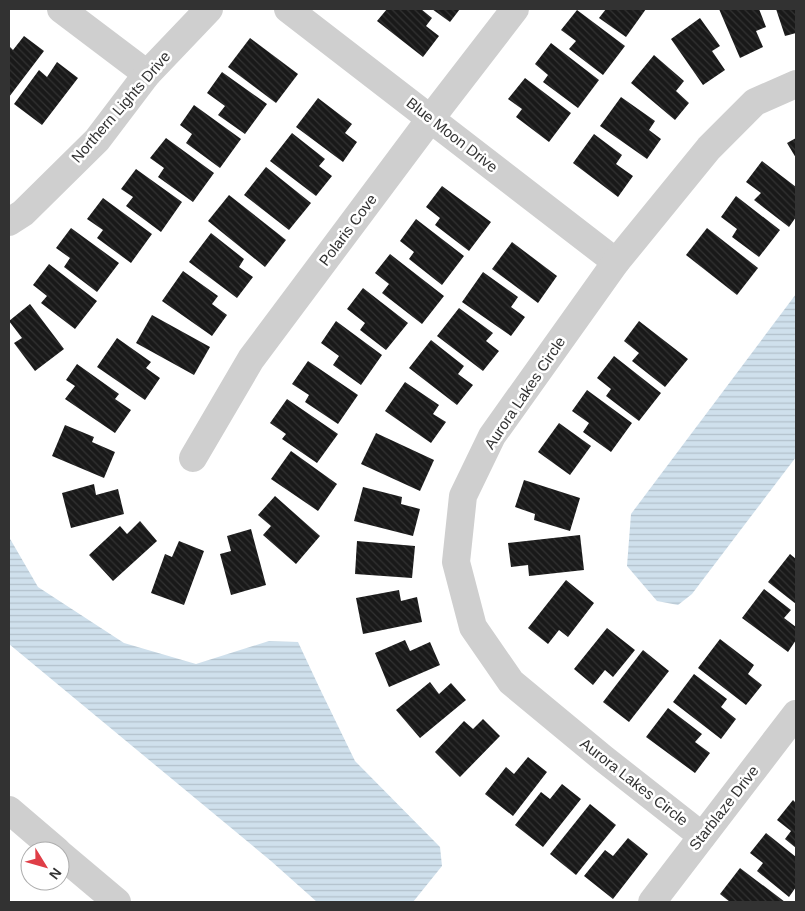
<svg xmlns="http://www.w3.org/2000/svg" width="805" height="911" font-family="Helvetica,sans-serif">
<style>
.water{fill:url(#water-rules)}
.building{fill:url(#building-back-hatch)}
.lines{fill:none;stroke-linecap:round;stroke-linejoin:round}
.minor{stroke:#cfcfcf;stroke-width:28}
.labels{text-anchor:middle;stroke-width:5;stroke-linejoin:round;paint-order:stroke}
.street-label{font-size:15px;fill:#323232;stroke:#fff}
</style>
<defs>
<pattern id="water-rules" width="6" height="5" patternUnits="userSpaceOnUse" patternTransform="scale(1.25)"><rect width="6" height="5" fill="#cfe0ec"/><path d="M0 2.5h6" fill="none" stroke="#b2c1cb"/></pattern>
<pattern id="building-back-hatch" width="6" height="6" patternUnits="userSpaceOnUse" patternTransform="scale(1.25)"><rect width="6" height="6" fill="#191919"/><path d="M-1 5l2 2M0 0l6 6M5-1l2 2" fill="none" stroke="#323232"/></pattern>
</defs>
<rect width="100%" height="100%" fill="#fff"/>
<g class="water">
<polygon points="796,294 796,457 692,594 678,605 657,601 627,566 631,514"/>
<polygon points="9,537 38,587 124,643 196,664 269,641 298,642 320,689 355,761 440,847 442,866 413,902 317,902 271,861 9,644"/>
</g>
<g class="building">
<polygon points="387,9 421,9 432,18 426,26 439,36 423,57 377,21"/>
<polygon points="432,9 460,9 450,22"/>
<polygon points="606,9 646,9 626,37 599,18"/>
<polygon points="719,9 759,9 766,27 756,31 763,47 740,58"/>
<polygon points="776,9 796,9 796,33 785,36"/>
<polygon points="577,10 625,46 603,75 569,49 576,41 561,30"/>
<polygon points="700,18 720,46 712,51 725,70 703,85 671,39"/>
<polygon points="24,36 44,51 9,97 9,46 13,50"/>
<polygon points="250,38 298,74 276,103 228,67"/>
<polygon points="551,43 599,80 578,108 543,82 548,75 535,64"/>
<polygon points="654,55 684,81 676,91 689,103 675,120 631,83"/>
<polygon points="57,62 78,78 42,125 14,104 39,70 47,77"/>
<polygon points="222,72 267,104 245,134 218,115 225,106 207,93"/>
<polygon points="525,78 571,113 549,142 516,117 522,109 508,99"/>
<polygon points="621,97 655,121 649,130 661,139 647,159 600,126"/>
<polygon points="318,98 352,124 345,133 357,142 343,162 296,127"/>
<polygon points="194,105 241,139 220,168 186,143 192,134 180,125"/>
<polygon points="292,133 325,159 319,166 332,176 316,196 270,161"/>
<polygon points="594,134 622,155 616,164 633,176 618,197 573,163"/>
<polygon points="166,138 214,173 193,202 158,177 164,168 150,158"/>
<polygon points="796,138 796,158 787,143"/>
<polygon points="762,161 796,187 796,217 789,227 754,200 761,193 746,182"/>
<polygon points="266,167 311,203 289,230 244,195"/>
<polygon points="136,169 182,202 161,232 126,206 133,197 121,189"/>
<polygon points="442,186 491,222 469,251 435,225 440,218 426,207"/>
<polygon points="229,195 286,240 265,267 208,221"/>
<polygon points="736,196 780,230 759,257 732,237 737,229 721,217"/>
<polygon points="103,198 152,234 131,263 97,238 103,230 87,219"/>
<polygon points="416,219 464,256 442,285 409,259 414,252 400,241"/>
<polygon points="71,228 119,263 97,292 64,267 70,258 56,248"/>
<polygon points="707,228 758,268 737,295 686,255"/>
<polygon points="211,233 244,259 239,267 253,277 237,298 189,262"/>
<polygon points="512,242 557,276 538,303 492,269"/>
<polygon points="390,254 444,296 422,324 382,293 389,284 375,273"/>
<polygon points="49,264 97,301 75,329 41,303 47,296 33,285"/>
<polygon points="183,271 218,296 212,304 227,315 212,336 162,301"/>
<polygon points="483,272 518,297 511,307 525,317 511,336 462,302"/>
<polygon points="363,288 408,323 386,350 360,330 365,323 347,309"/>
<polygon points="30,304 64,349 35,371 14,343 22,338 9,321"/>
<polygon points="459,308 493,333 486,341 499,351 483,371 437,336"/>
<polygon points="152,315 210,347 194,375 136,343"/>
<polygon points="336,321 382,355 361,385 333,365 339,356 321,343"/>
<polygon points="639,321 688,359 665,387 632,361 639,353 624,341"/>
<polygon points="117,338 151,362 146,368 160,378 145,400 97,367"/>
<polygon points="431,340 464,366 458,374 473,385 457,405 409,368"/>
<polygon points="614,356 661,393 639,421 606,396 611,389 597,378"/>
<polygon points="308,361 358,395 338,424 305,402 309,395 292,384"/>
<polygon points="77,364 119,394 115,399 131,410 115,433 65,399 75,386 66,380"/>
<polygon points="405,382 439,405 433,414 446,422 431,443 385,411"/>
<polygon points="587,390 632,423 611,452 583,432 589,423 572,411"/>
<polygon points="287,399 338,434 317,463 282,439 286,434 270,423"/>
<polygon points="559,423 591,446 570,475 538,452"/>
<polygon points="65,425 94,437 92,442 115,452 104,478 52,456"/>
<polygon points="376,433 434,460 420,491 361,464"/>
<polygon points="291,451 337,484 318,511 271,479"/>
<polygon points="524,480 580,498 570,531 534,520 535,514 515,507"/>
<polygon points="94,484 96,495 118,489 124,514 71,528 62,493"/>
<polygon points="363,487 402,497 401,504 420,509 413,536 354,521"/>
<polygon points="275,496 320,536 296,564 263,535 271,526 258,515"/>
<polygon points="140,521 157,541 113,581 89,555 120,526 127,534"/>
<polygon points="251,529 266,585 231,595 220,554 231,551 227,536"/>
<polygon points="580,535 584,570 529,576 528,565 511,567 508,543"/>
<polygon points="179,541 204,551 184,605 151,593 165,554 172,557"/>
<polygon points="357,541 415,546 412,578 355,574"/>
<polygon points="790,554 796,559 796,604 768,582"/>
<polygon points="566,580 594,603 568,637 559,630 548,644 528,628"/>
<polygon points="764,589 791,610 784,618 796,627 796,640 788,652 742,618"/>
<polygon points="399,590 401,601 417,597 422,622 363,634 356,598"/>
<polygon points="607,628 635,650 613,677 605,670 593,685 574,669"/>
<polygon points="720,639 754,665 748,674 762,685 746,705 698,668"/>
<polygon points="405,640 410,651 430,642 440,665 389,687 375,653"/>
<polygon points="643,650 669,671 629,722 603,702"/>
<polygon points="694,674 727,699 721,707 736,719 721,739 673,702"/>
<polygon points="430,682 439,694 451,683 466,700 420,738 396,710"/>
<polygon points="668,708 702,734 695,742 710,753 695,773 646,737"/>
<polygon points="483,719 500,736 460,777 435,752 464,721 473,729"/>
<polygon points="528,757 547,772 513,816 485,794 506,767 514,774"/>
<polygon points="562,784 581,799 543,847 515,825 541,792 550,799"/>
<polygon points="793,800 796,803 796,848 785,839 791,831 777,820"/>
<polygon points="590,804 616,825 576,875 550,854"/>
<polygon points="766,833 796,857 796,887 789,897 757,871 763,863 750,853"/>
<polygon points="628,838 648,854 613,899 584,876 605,850 613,856"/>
<polygon points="740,868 785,902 730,902 720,894"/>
</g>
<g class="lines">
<g class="minor">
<polyline points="61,9 147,74"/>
<polyline points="288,9 616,262"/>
<polyline points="9,222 23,213 97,140 147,74 209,9"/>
<polyline points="193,458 251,359 431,118 515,9"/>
<polyline points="9,810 57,851"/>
<polyline points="702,836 604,759 511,682 473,627 456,562 463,496 492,436 616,262 709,148 755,102 796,84"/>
<polyline points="60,854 117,902"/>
<polyline points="652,902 796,714"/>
</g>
</g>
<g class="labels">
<g class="street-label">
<text transform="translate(121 107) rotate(-49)" y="5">Northern Lights Drive</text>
<text transform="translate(452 135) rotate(38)" y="5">Blue Moon Drive</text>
<text transform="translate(348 230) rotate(-53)" y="5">Polaris Cove</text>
<text transform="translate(525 393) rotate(-56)" y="5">Aurora Lakes Circle</text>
<text transform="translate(634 782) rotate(38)" y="5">Aurora Lakes Circle</text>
<text transform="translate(724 808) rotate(-52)" y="5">Starblaze Drive</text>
</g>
</g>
<rect width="805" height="911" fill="none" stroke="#323232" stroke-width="20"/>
<g transform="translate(45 866) rotate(127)"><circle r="24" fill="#ffffff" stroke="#adadad"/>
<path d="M0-4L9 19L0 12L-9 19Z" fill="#df3e47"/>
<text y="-8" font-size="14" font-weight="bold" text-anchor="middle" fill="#323232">N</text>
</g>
</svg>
